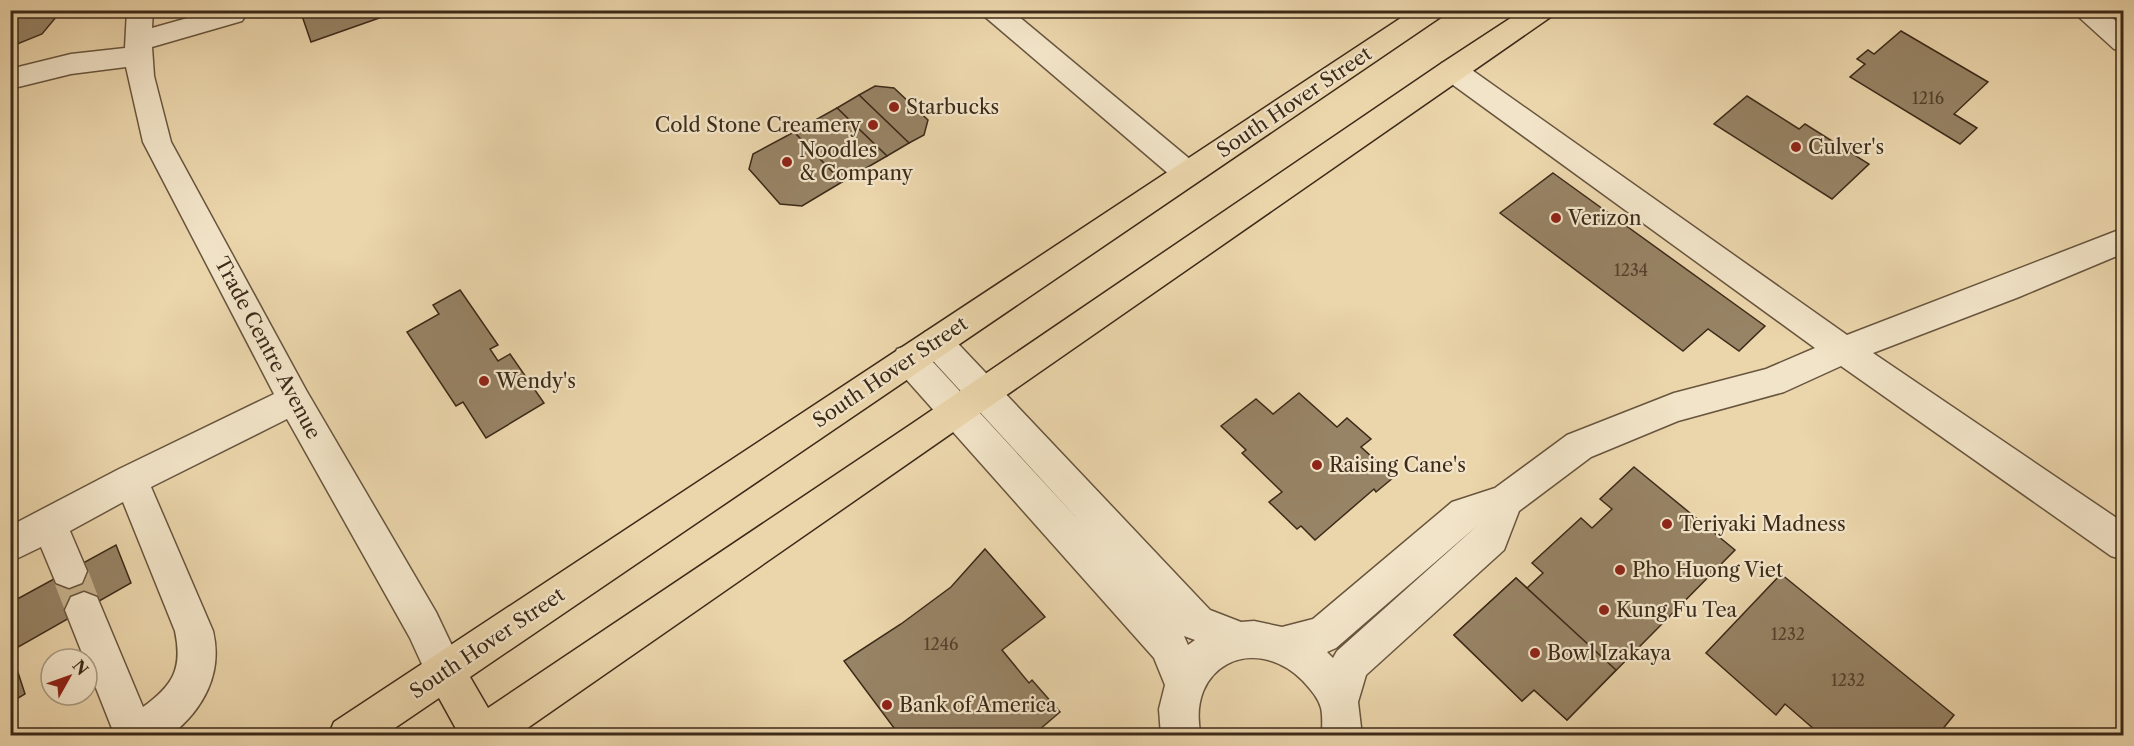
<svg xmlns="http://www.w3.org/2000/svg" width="2134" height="746" font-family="'Libre Caslon Text',serif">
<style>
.building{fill:#978365;stroke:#3c2a19;stroke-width:1.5}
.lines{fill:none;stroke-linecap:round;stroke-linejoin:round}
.minor-tunnel{stroke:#c8b38e;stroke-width:36;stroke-dasharray:36 18;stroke-linecap:butt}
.minor-casing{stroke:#68553e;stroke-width:3}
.major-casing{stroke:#3c2a19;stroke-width:3}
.minor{fill:#f2e4c8;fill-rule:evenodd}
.major{fill:#ebd5ab;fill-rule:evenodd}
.poi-dot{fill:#8f2418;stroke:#f2e4c8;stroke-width:2}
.labels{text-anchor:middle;stroke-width:4.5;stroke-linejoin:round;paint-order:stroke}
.number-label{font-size:16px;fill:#53402c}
.street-label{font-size:20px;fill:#3c2a19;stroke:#f2e4c8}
.poi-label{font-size:20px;fill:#3c2a19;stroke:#f2e4c8;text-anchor:start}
</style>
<rect width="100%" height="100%" fill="#ebd5ab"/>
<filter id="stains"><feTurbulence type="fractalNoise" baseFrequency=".00333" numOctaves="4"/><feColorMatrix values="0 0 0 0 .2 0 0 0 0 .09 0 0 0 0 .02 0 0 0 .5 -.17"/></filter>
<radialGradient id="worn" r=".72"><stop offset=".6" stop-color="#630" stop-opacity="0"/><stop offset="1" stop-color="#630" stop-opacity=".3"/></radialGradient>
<g class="building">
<polygon points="10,10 62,10 42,34 10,47"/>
<polygon points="300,10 402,10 311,42"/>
<polygon points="1901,31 1988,82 1954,114 1977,128 1960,144 1850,77 1865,64 1857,59 1868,50 1874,54"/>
<polygon points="875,86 894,88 928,120 924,135 909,143 859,95"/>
<polygon points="859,95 909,143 887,156 837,108"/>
<polygon points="1747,96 1799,129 1805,124 1869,164 1832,199 1714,124"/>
<polygon points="837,108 887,156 842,182 794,132"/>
<polygon points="794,132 842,182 802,206 780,204 749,169 753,154"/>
<polygon points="1553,173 1765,326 1739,351 1708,329 1683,351 1500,213"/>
<polygon points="460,290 498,345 490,349 498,361 510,354 544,403 486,438 463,402 456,406 407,332 439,314 433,305"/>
<polygon points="1299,393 1337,427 1347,418 1371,439 1361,447 1394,477 1376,492 1374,489 1315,540 1301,526 1297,529 1269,502 1282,492 1242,453 1246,450 1221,426 1256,399 1273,414"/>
<polygon points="1634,467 1735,550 1567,720 1534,690 1522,701 1454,635 1516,578 1527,588 1543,573 1532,563 1581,518 1592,528 1612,509 1600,499"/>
<polygon points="116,545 131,583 11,651 25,694 10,703 10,603"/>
<polygon points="985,549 1045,617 1002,650 1029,683 1032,680 1060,712 1032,736 900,736 844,661 901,624 951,587"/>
<polygon points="1781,574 1954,715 1937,736 1822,736 1785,704 1776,715 1706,653"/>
<polygon points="1516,578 1616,670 1567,720 1534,690 1522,701 1454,635"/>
</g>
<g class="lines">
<polyline class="minor-tunnel" points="69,571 84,610"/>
<defs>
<g id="minor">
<path d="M127 10H153L152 28 216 10H244L246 15 242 21 152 47 154 76 171 142 306 390 436 612 464 671 459 684 445 690 431 684 410 638 287 419 151 487 213 631C223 673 204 709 170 736H115L65 610 71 597 84 592 97 597 143 707C173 685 183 669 175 631L123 502 70 531 87 571 82 583 69 588 56 583 41 547 10 562V526L119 469 274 394 143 142 126 67 71 74 10 89V69L71 54 125 48Z"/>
<polygon points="980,10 1011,10 1197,165 1202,173 1197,181 1187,184 1177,181 984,16"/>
<polygon points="2071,10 2102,10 2124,27 2124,51 2114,49"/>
<path d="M1452 60 1462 63 1847 335 2124 228V253L2019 297 1873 353 2124 523V560L2111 556 1841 366 1784 392 1678 421 1591 457 1519 511 1504 550 1366 675 1358 702 1362 736H1322C1322 727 1323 716 1321 708 1318 697 1310 689 1303 681 1254 632 1185 666 1201 736H1161L1159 709 1165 685 1154 658 897 369 893 359 897 349 909 345 921 349 1084 526 925 352 920 342 925 332 936 328 947 332 1210 610 1241 622 1254 621 1282 627 1313 619 1452 502 1495 488 1567 435 1674 393 1766 369 1815 348 1442 77 1438 70 1442 63ZM1478 525 1337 651 1333 658 1327 652 1336 648ZM1184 636 1195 640 1188 645Z"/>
</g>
<polygon id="major" points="1413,10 1446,10 1442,16 470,677 488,708 913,423 1442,63 1523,10 1556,10 1552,16 516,736 460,736 439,698 383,736 328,736 334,722"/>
</defs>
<use href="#minor" class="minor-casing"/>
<use href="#major" class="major-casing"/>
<use href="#minor" class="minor"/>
<use href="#major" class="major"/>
</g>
<g class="poi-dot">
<circle cx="894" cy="107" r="6"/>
<circle cx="873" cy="125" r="6"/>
<circle cx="1796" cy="147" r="6"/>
<circle cx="787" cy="162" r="6"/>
<circle cx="1556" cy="218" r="6"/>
<circle cx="484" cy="381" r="6"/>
<circle cx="1317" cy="465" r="6"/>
<circle cx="1667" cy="524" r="6"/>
<circle cx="1620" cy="570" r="6"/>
<circle cx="1604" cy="610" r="6"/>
<circle cx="1535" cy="653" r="6"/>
<circle cx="887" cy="705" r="6"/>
</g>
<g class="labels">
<g class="number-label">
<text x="1928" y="104">1216</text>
<text x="1631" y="276">1234</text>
<text x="1788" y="640">1232</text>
<text x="941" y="650">1246</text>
<text x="1848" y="686">1232</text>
</g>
<g class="street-label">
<text transform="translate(1294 102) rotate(-34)" y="7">South Hover Street</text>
<text transform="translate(268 348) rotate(62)" y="7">Trade Centre Avenue</text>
<text transform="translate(890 372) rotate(-34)" y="7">South Hover Street</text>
<text transform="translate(487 643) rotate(-34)" y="7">South Hover Street</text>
</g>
<g class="poi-label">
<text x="906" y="114">Starbucks</text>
<text x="861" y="132" text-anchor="end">Cold Stone Creamery</text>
<text x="1808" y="154">Culver's</text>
<text x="799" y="157">Noodles<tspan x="799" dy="23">&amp; Company</tspan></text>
<text x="1568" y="225">Verizon</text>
<text x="496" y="388">Wendy's</text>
<text x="1329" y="472">Raising Cane's</text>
<text x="1679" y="531">Teriyaki Madness</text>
<text x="1632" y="577">Pho Huong Viet</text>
<text x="1616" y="617">Kung Fu Tea</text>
<text x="1547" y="660">Bowl Izakaya</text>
<text x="899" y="712">Bank of America</text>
</g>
</g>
<rect width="2134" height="746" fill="none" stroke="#ebd5ab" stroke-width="36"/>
<rect x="12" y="12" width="2110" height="722" fill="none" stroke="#3c2a19" stroke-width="3"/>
<rect x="18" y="18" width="2098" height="710" fill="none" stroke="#3c2a19" stroke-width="1.5"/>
<g transform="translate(69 677) rotate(50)"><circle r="28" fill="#f2e4c8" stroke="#a99a82" stroke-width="1.5"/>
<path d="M0-4.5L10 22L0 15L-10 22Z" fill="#8f2418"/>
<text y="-9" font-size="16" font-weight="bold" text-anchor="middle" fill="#3c2a19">N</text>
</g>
<rect width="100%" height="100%" filter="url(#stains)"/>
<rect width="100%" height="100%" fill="url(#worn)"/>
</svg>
